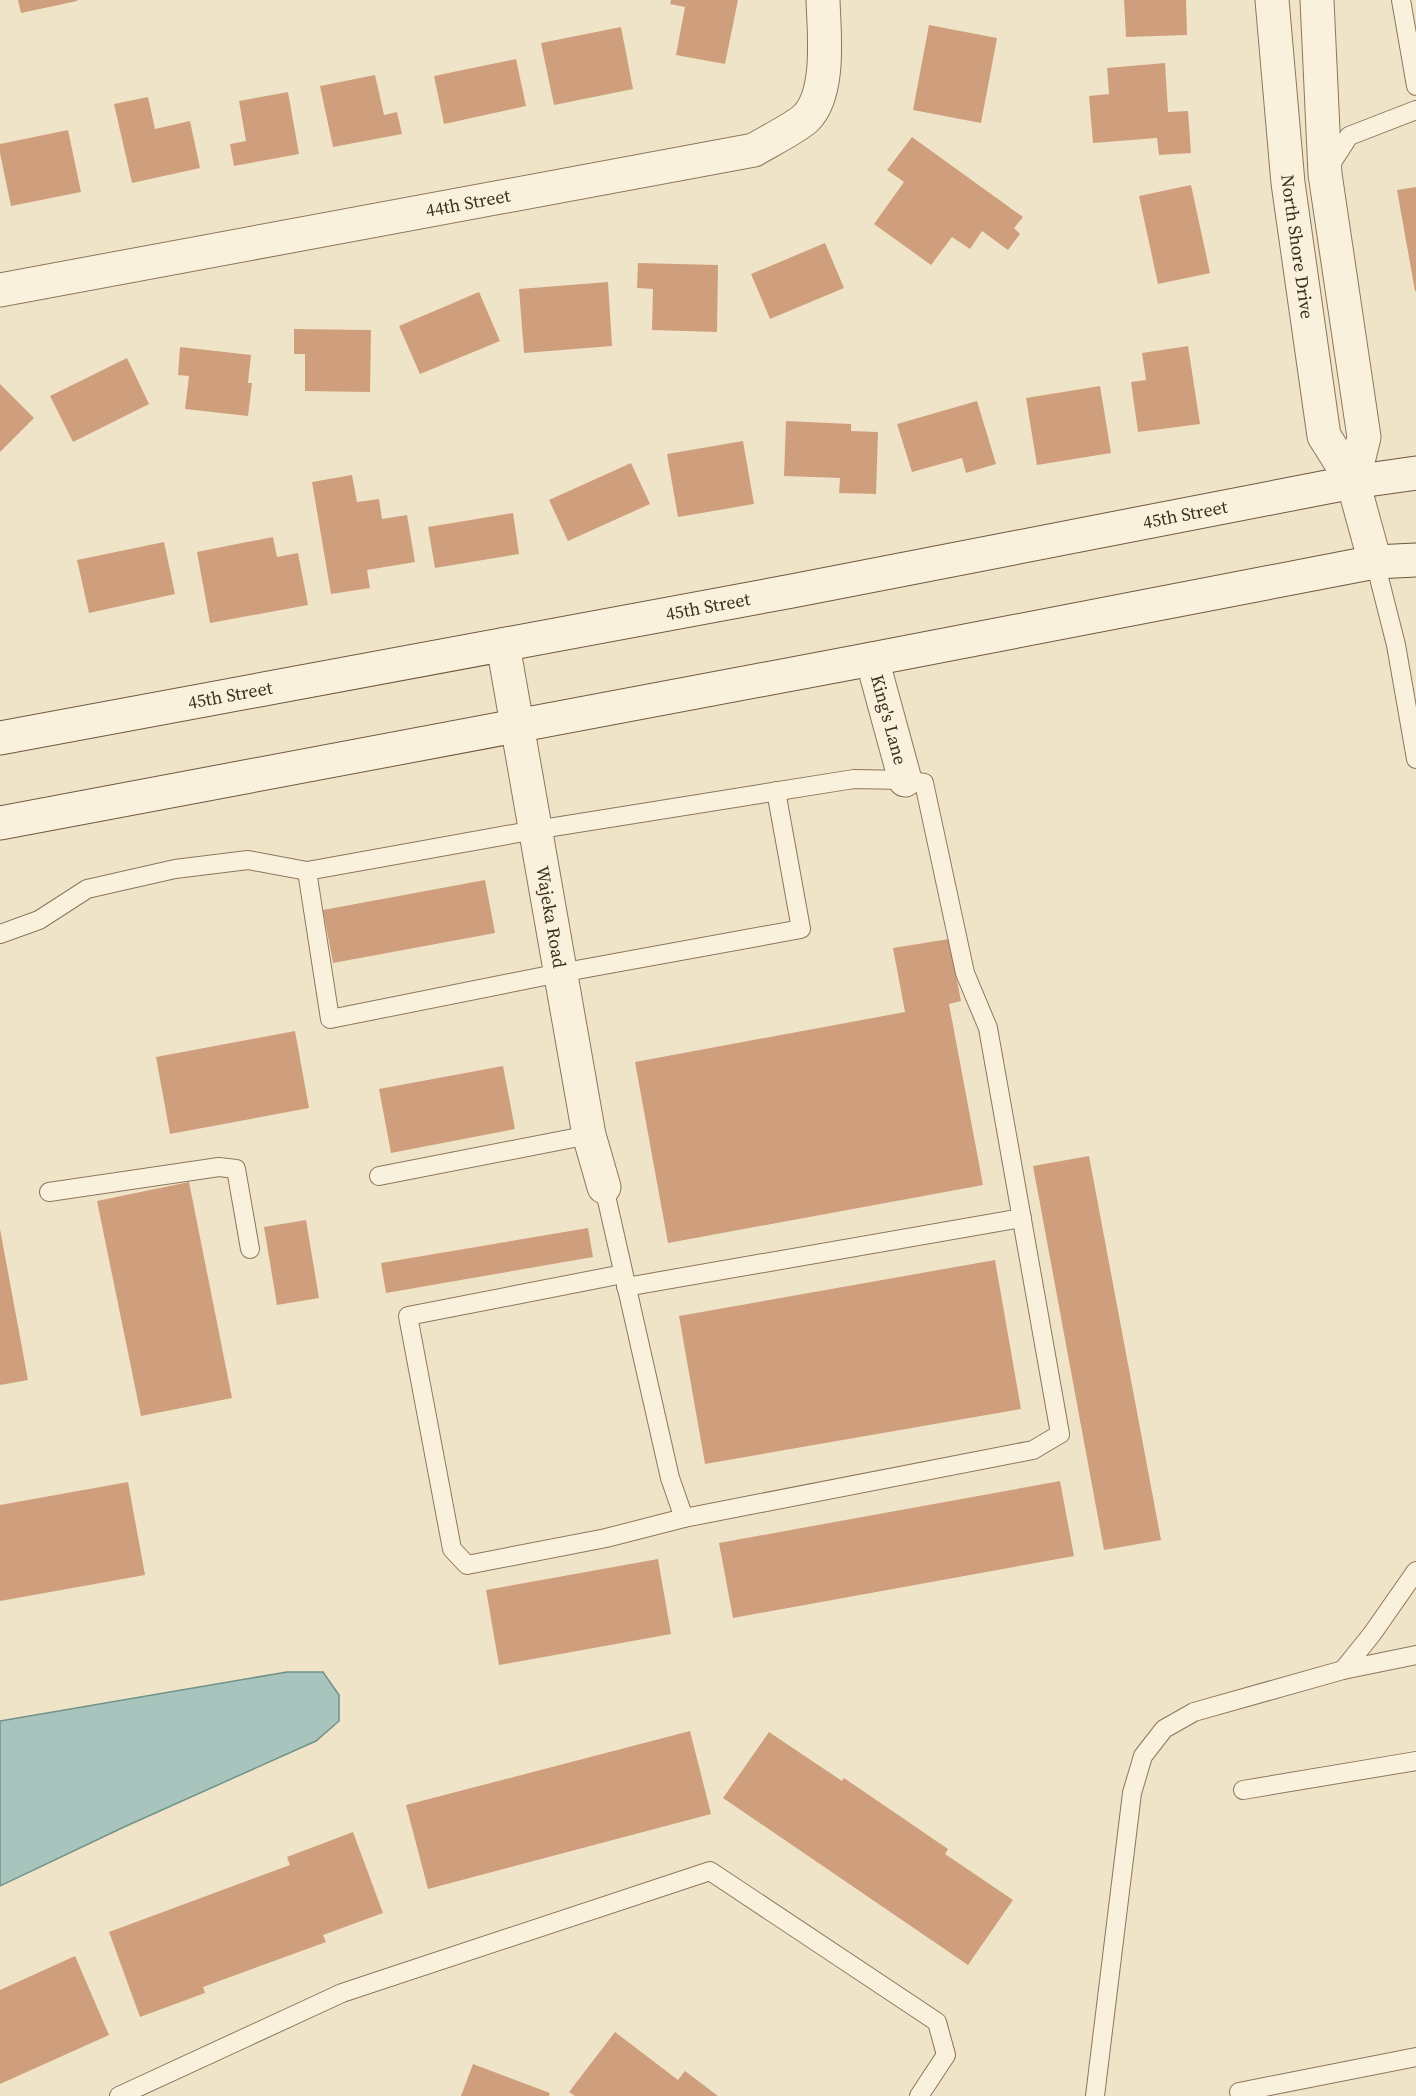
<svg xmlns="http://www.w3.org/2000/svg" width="1416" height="2096" font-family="'Source Serif 4',serif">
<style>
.water{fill:#a9c4bc;stroke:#6f938a;stroke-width:1.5}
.building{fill:#cf9f7d}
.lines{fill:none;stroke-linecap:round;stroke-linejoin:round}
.lane-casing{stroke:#8d765c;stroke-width:20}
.street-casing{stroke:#8d765c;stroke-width:35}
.secondary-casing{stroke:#6f573f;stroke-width:35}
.lane{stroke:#faf1dc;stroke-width:18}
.street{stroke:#faf1dc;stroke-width:33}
.secondary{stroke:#faf1dc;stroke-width:33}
.labels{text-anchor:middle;stroke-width:4.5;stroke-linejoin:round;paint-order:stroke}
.street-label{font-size:18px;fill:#3d2e20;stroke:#f7eed8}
</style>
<rect width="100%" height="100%" fill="#f0e4c8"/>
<polygon class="water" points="287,1672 323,1672 339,1695 339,1721 316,1741 124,1827 0,1886 0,1721"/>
<g class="building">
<polygon points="18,0 77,0 77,1 21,13"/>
<polygon points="671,0 738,0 725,64 676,55 685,7 670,4"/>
<polygon points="1124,0 1186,0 1187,35 1126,37"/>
<polygon points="929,25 997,38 981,123 913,110"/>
<polygon points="621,27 633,89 554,105 541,43"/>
<polygon points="516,59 526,106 444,124 434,76"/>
<polygon points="1165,63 1168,112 1188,111 1191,153 1159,155 1157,138 1093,143 1089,96 1109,94 1107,68"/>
<polygon points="375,75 384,115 397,112 402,134 333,147 320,86"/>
<polygon points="288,92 299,154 234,166 230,144 246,141 239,101"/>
<polygon points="148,97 155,129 190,121 200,168 132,183 114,104"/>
<polygon points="68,130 81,192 11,206 0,153 0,144"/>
<polygon points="912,137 1023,217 1014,228 1020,234 1008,250 982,231 970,249 952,237 931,265 874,224 904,182 887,170"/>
<polygon points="1191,185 1210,273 1158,284 1139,196"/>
<polygon points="1416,187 1416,291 1415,291 1397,190"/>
<polygon points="825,243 844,288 770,319 751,274"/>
<polygon points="638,263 718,265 717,332 652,330 653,289 637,288"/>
<polygon points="608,282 612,346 524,353 519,289"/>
<polygon points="479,292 500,341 420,374 399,326"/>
<polygon points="294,329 371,330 370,392 305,391 305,354 294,354"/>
<polygon points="1188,346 1200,424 1138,432 1131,382 1146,380 1142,353"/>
<polygon points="180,347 251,355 248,383 252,383 248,416 185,409 189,376 178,375"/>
<polygon points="127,358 149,404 73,442 50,396"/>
<polygon points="0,384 34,418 0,452"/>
<polygon points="1100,386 1111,453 1037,465 1026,398"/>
<polygon points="977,401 996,464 966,473 962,458 912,472 897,424"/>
<polygon points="786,421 851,424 851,431 878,432 876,494 839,493 840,478 784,476"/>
<polygon points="743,441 754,504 678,517 667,454"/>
<polygon points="631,463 650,504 568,541 549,500"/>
<polygon points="352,475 357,502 379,499 382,519 407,515 415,562 367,570 370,588 331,594 312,482"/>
<polygon points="513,513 519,554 435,568 428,527"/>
<polygon points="273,537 277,557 298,553 308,605 210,623 197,552"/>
<polygon points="164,542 175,594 89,613 77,560"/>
<polygon points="485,880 495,933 333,963 323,910"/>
<polygon points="949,939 961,1001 949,1004 983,1185 668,1243 635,1062 905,1012 893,948"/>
<polygon points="295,1031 309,1108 170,1134 156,1057"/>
<polygon points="503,1066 515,1129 391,1153 379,1089"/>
<polygon points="1089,1156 1161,1540 1104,1550 1033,1166"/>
<polygon points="189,1182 232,1398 141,1416 97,1201"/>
<polygon points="306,1220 319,1298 277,1305 264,1227"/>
<polygon points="588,1228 593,1257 386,1293 381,1263"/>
<polygon points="0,1229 28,1380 0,1385"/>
<polygon points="995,1260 1021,1409 705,1464 679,1316"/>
<polygon points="1060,1481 1074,1556 733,1618 719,1543"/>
<polygon points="128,1482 145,1575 0,1601 0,1505"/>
<polygon points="658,1559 671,1634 499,1665 486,1590"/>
<polygon points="690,1731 711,1814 428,1889 406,1805"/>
<polygon points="769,1732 842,1781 844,1778 948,1849 945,1854 1013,1900 968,1965 723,1798"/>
<polygon points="353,1832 383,1913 323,1935 326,1942 203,1987 205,1993 140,2017 109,1932 290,1865 287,1857"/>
<polygon points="75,1956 109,2035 0,2084 0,1990"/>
<polygon points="615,2032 678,2080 685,2071 718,2096 575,2096 569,2092"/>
<polygon points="473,2064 550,2093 549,2096 461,2096"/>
</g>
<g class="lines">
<defs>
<g id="lane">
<polyline points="1401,0 1416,86"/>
<polyline points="1327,170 1349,136 1416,110"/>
<polyline points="1375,562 1396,645 1416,759"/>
<polyline points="307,871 330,1019 560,973 801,929 776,791"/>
<polyline points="0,934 39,920 87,889 175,869 248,860 307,871 535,830 854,779 905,780 924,783 965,973 988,1028 1060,1434 1033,1450 684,1518 670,1478 604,1187"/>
<polyline points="379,1176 589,1135"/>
<polyline points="49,1192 219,1167 236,1169 250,1249"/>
<polyline points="623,1274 408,1316 452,1549 467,1565 606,1538 684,1518"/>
<polyline points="626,1287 1022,1218"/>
<polyline points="1343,1670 1372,1634 1416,1571"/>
<polyline points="1243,1790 1416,1761"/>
<polyline points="1239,2092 1416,2057"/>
<polyline points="119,2096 342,1993 710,1871 937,2022 946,2055 919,2096"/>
<polyline points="1095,2096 1132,1793 1143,1756 1164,1729 1194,1712 1343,1670 1416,1655"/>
</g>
<g id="street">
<path id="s1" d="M1272 0 1288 183 1324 436 1353 482 1375 562"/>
<polyline points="1317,0 1325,174 1364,437 1353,482"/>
<path id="s2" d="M0 290 754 150C767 142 797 127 806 118 831 93 824 32 823 0"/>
<path id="s3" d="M503 645 589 1135 604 1187"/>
<path id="s4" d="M872 659 905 780"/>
</g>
<g id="secondary">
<path id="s5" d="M0 738 792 591 1353 482 1416 473"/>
<polyline points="0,823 872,659 1375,562 1416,560"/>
</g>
</defs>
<use href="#lane" class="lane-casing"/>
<use href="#street" class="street-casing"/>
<use href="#secondary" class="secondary-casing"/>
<use href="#lane" class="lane"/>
<use href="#street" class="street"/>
<use href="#secondary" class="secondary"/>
</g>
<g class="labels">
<g class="street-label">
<text dy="6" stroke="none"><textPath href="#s2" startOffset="476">44th Street</textPath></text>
<text dy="6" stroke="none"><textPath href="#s1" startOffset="248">North Shore Drive</textPath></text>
<text dy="6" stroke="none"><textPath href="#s5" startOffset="1206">45th Street</textPath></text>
<text dy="6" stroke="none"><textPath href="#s5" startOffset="720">45th Street</textPath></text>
<text dy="6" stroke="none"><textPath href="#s5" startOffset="234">45th Street</textPath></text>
<text dy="6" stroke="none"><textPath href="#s4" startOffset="63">King's Lane</textPath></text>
<text dy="6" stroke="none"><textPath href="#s3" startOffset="276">Wajeka Road</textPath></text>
</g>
</g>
</svg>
